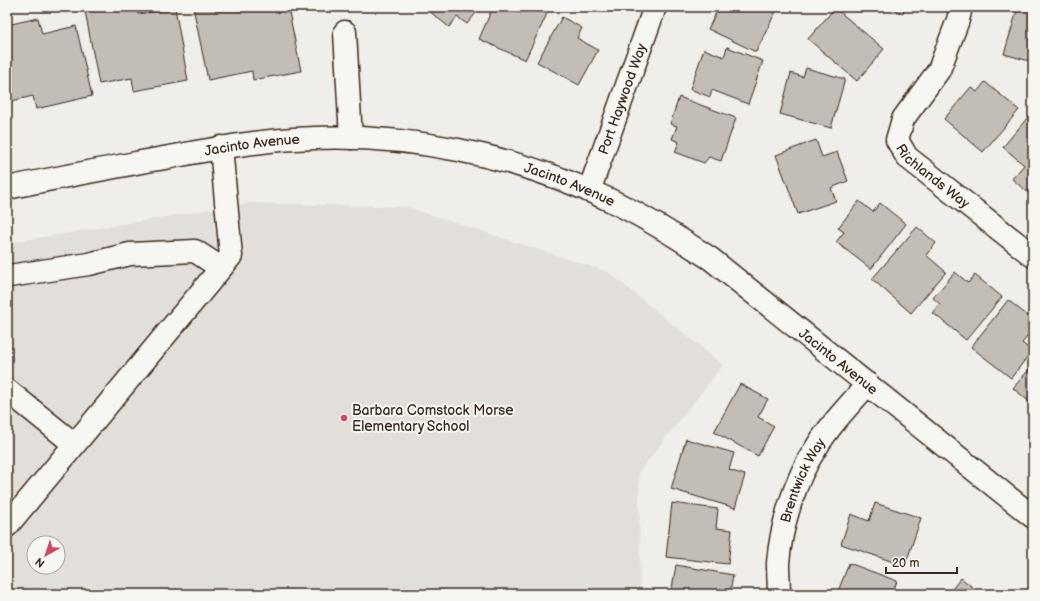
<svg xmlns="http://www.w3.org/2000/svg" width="1040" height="601" font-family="'Balsamiq Sans',sans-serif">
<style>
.built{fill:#e2dfdb;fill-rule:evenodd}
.building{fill:#c2bdb7;stroke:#3b2a1e}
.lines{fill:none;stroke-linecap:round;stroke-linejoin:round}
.minor-casing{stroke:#3b2a1e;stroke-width:25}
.minor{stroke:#f6f6f2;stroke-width:22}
.poi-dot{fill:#d1495b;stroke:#f6f6f2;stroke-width:1.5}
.labels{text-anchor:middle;stroke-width:4;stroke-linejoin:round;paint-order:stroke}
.street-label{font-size:14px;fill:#3b2a1e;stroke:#f6f6f2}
.poi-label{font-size:14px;fill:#3b2a1e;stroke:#f6f6f2;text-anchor:start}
</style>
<rect width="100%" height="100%" fill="#efeeea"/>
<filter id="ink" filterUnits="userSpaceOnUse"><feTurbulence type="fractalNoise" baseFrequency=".025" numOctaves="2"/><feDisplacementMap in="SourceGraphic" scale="8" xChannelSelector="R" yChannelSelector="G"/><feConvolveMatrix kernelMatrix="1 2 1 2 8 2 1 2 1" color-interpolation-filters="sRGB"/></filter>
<g filter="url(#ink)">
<path class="built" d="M251 203 407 207 608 272 723 365 639 472 640 594H7V243ZM34 543H58V567H34Z"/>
<g class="building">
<polygon points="107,7 137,7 138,14 175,8 188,81 134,91 132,78 99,84 85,11"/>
<polygon points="193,7 288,7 301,71 253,80 252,71 208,80"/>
<polygon points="424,7 481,7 467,24 457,17 449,27"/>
<polygon points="493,7 507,7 520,13 522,7 532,7 547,14 525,60 479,39"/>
<polygon points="719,7 778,7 756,52 708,29"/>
<polygon points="887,7 905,7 903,13"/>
<polygon points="1018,7 1024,7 1033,10 1033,62 1004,54"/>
<polygon points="835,8 884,49 857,81 808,39"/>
<polygon points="562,17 582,28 577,38 598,50 579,85 537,62"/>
<polygon points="38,18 42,34 76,26 92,96 36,109 33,96 7,102 7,25"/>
<polygon points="727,47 763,61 748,104 712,90 710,97 690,89 704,49 724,57"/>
<polygon points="806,68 845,79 831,128 780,114 791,73 803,77"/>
<polygon points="985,82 1019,110 983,152 944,119 971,87 977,92"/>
<polygon points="679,97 736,118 721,161 709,157 704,163 675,152 679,142 672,139 677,126 670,124"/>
<polygon points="1033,111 1033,193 1031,195 1012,179 1024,165 1003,147"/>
<polygon points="816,140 822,157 837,152 848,181 831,188 836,201 798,214 776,155"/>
<polygon points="859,201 873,212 880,203 906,224 871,269 836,242 844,232 838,228"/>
<polygon points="917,227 936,243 926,255 946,272 911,313 872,279"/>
<polygon points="955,272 968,283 975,275 1002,297 966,340 933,313 940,304 933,298"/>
<polygon points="1008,300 1033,320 1033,330 1022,343 1032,351 1011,378 971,347"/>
<polygon points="1033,365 1033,405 1013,388"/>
<polygon points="740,384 768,399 758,417 774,426 758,456 714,432"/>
<polygon points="686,439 734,453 729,470 745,475 735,508 671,489"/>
<polygon points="672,503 718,509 716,528 732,530 728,564 666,557"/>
<polygon points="875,503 921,518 905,566 841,544 851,514 869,521"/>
<polygon points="849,563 897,581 892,594 837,594"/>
<polygon points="676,565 733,575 730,594 671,594"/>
<polygon points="961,578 981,594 948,594"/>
</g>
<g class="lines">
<defs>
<g id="minor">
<path id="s1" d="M961 7 958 20 939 70 903 119 897 140 907 157 1033 256"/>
<polyline points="345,32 351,138"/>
<path id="s2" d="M7 188C55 178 104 169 152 160 199 152 246 142 294 139 400 131 517 155 612 201 647 218 679 238 711 259L1033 517"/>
<path id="s3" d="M589 191 655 7"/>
<polyline points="9,276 89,264 130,254 195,251 221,268"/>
<polyline points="7,390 74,444"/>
<polyline points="7,526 231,256 221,147"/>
<path id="s4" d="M779 594C779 584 778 573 778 563 781 526 795 479 816 448 830 425 850 404 868 384"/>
</g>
</defs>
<use href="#minor" class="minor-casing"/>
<use href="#minor" class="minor"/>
</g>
</g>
<circle class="poi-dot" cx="344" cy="418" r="4"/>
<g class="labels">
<g class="street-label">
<text dy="5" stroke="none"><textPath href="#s3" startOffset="98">Port Haywood Way</textPath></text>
<text dy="5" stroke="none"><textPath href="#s2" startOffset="249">Jacinto Avenue</textPath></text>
<text dy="5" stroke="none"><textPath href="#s1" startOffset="201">Richlands Way</textPath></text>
<text dy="5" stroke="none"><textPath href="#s2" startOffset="573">Jacinto Avenue</textPath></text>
<text dy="5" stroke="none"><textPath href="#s2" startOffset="897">Jacinto Avenue</textPath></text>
<text dy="5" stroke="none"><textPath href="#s4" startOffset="118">Brentwick Way</textPath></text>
</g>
<g class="poi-label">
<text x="352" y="415">Barbara Comstock Morse<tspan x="352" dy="16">Elementary School</tspan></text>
</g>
</g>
<rect width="1040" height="601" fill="none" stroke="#f6f6f2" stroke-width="24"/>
<rect x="12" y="12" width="1016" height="577" fill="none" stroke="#3b2a1e" stroke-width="1.5" filter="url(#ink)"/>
<g transform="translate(46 555) rotate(219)"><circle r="19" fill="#f6f6f2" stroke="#aba49d"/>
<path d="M0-3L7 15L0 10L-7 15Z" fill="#d1495b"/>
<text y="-6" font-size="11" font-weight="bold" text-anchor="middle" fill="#3b2a1e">N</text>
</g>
<path d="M886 567v6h71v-6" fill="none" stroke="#3b2a1e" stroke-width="2"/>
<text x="892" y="567" font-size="12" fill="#3b2a1e" stroke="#f6f6f2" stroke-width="3" paint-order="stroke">20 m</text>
</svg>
